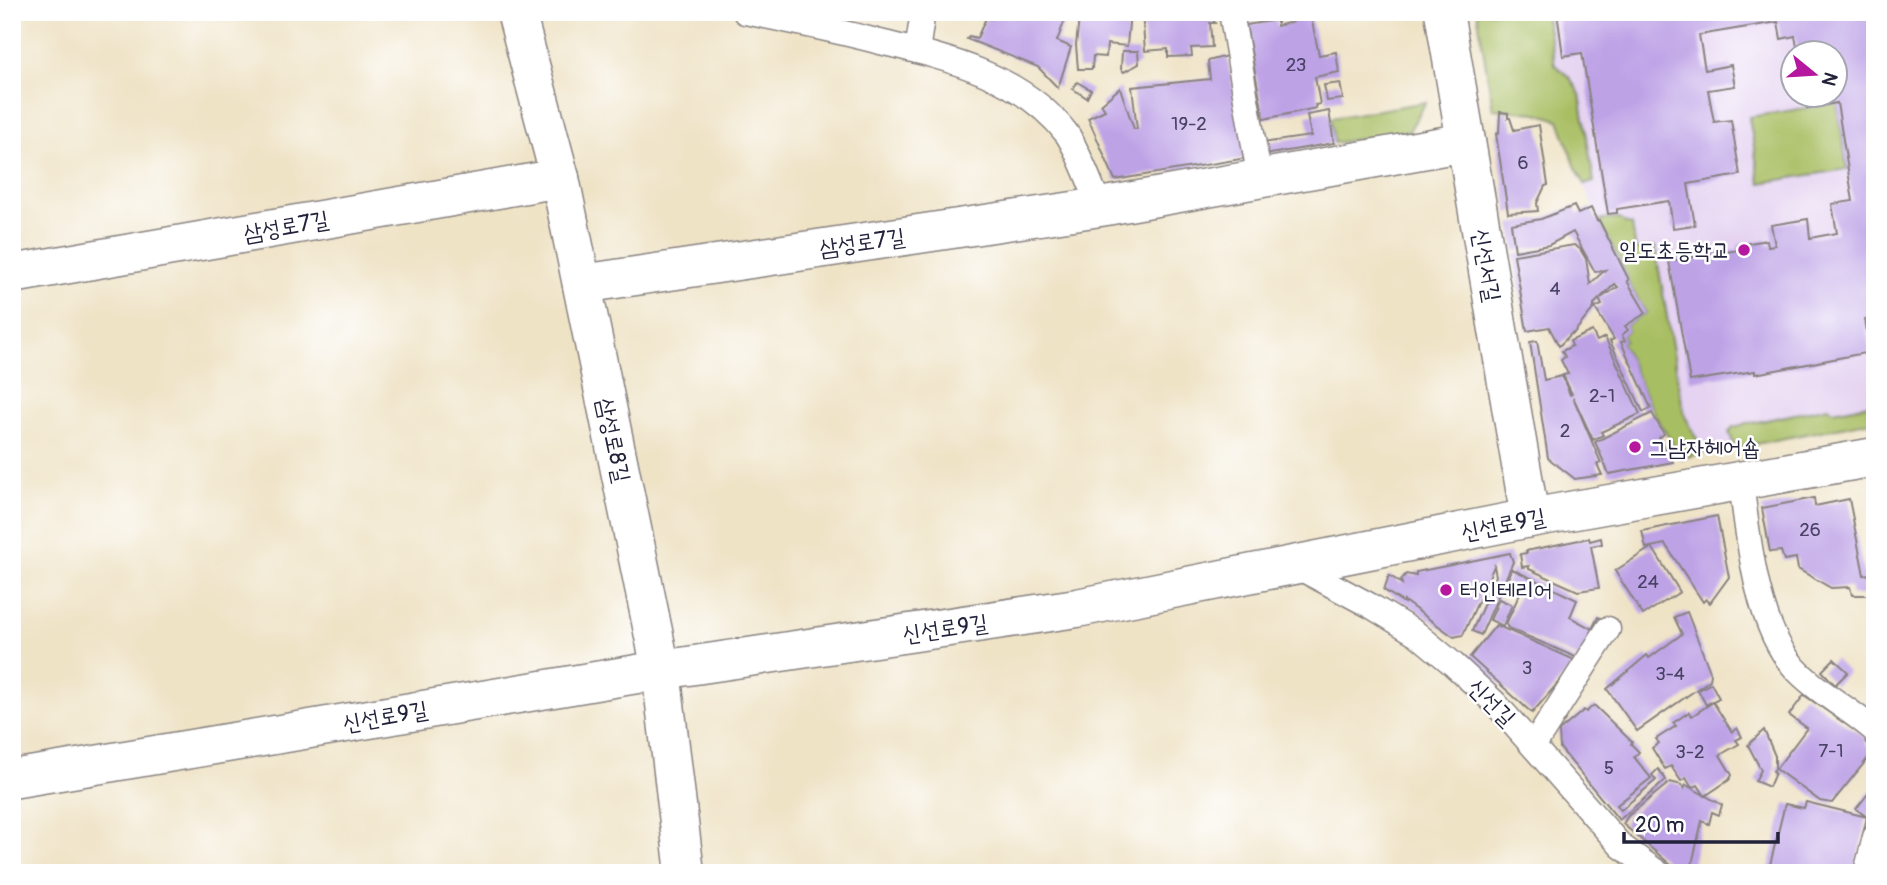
<svg xmlns="http://www.w3.org/2000/svg" width="1887" height="885" font-family="Pangolin,'Poor Story',sans-serif">
<style>
.built{fill:#e5d3f1;fill-rule:evenodd}
.green{fill:#a8be62;stroke:#65704e;stroke-width:2}
.building{fill:#bda2e6}
.lines{fill:none;stroke-linecap:round;stroke-linejoin:round}
.service-casing{stroke:#888280;stroke-width:27}
.minor-casing{stroke:#888280;stroke-width:41}
.service{stroke:#fff;stroke-width:24}
.minor{stroke:#fff;stroke-width:38}
.poi-dot{fill:#b5179e;stroke:#fff;stroke-width:2.5}
.labels{text-anchor:middle;stroke-width:5;stroke-linejoin:round;paint-order:stroke}
.number-label{font-size:19px;fill:#494266}
.street-label{font-size:23px;fill:#22223b;stroke:#fff}
.poi-label{font-size:23px;fill:#22223b;stroke:#fff;text-anchor:start}
</style>
<rect width="100%" height="100%" fill="#fff"/>
<filter id="ink" filterUnits="userSpaceOnUse"><feTurbulence type="fractalNoise" baseFrequency=".0143" numOctaves="2"/><feDisplacementMap in="SourceGraphic" scale="14" xChannelSelector="R" yChannelSelector="G"/><feConvolveMatrix kernelMatrix="1 2 1 2 8 2 1 2 1" color-interpolation-filters="sRGB"/></filter>
<filter id="wash" filterUnits="userSpaceOnUse"><feTurbulence type="fractalNoise" baseFrequency=".00686" numOctaves="4" result="noise"/><feDisplacementMap in="SourceGraphic" scale="28" xChannelSelector="R" yChannelSelector="G"/><feGaussianBlur stdDeviation="1.57" result="paint"/><feColorMatrix in="noise" values="0 0 0 0 0 0 0 0 0 0 0 0 0 0 0 0 0 1.4 0 .05"/><feComposite in="paint" operator="in"/></filter>
<g filter="url(#wash)">
<rect width="100%" height="100%" fill="#efe3c6"/>
<path class="built" d="M1477 12H1875V420L1681 458 1651 408 1621 342 1625 340 1622 335 1628 330 1625 326 1646 313 1627 281 1628 279 1599 220 1576 168 1559 120 1537 113 1493 109ZM1792 52H1834V94H1792Z"/>
<g class="green">
<polygon points="1477,12 1545,12 1555,65 1569,77 1580,94 1594,182 1585,184 1576,168 1559,120 1537,113 1493,109"/>
<polygon points="1426,102 1409,131 1334,143 1331,118"/>
<polygon points="1837,103 1847,169 1760,183 1749,117"/>
<polygon points="1620,219 1627,224 1632,225 1636,250 1655,247 1680,392 1685,416 1704,453 1681,458 1651,408 1621,342 1625,340 1622,335 1628,330 1625,326 1646,313 1627,281 1628,279 1599,220"/>
<polygon points="1869,404 1872,421 1735,448 1729,432 1733,427 1828,407 1833,411"/>
</g>
<g id="blocks">
<g class="building">
<polygon points="994,12 1068,12 1057,41 1071,47 1058,88 1038,67 967,39 969,36 977,38 986,18 991,19"/>
<polygon points="1076,12 1130,12 1127,46 1107,44 1106,57 1093,56 1092,69 1078,69 1076,45 1079,18 1075,18"/>
<polygon points="1142,12 1209,12 1215,23 1210,23 1212,47 1191,48 1192,56 1168,57 1168,49 1145,51"/>
<polygon points="1286,12 1310,12 1319,55 1336,52 1339,72 1315,77 1320,104 1315,105 1316,108 1264,119 1246,25 1277,20 1277,26 1295,21 1294,14 1286,15"/>
<polygon points="1557,12 1875,12 1875,338 1872,336 1869,318 1865,319 1870,352 1755,374 1755,371 1690,381 1669,261 1739,250 1738,245 1767,240 1768,246 1775,245 1771,225 1808,219 1810,238 1837,233 1832,204 1853,201 1837,103 1807,108 1804,94 1834,94 1834,52 1798,52 1795,36 1781,39 1778,22 1699,35 1705,70 1731,65 1735,86 1708,90 1714,122 1731,120 1740,175 1688,184 1695,225 1673,228 1669,201 1617,209 1617,213 1608,214 1582,53 1563,56"/>
<polygon points="1122,51 1138,51 1139,64 1124,72 1121,69"/>
<polygon points="1227,56 1247,158 1115,180 1088,118 1105,110 1101,104 1120,88 1134,129 1137,129 1132,87 1210,79 1208,61"/>
<polygon points="1077,82 1091,90 1087,98 1073,89"/>
<polygon points="1340,83 1343,99 1327,101 1324,85"/>
<polygon points="1329,111 1334,143 1264,155 1262,143 1311,136 1307,115"/>
<polygon points="1500,112 1508,113 1508,118 1510,118 1514,130 1539,125 1548,185 1545,186 1537,203 1538,211 1508,213 1496,134 1499,133"/>
<polygon points="1574,206 1578,214 1591,208 1597,221 1599,220 1629,280 1627,281 1646,313 1625,326 1628,330 1622,335 1625,341 1621,342 1651,408 1643,412 1610,341 1614,339 1595,308 1602,305 1599,299 1618,287 1615,284 1594,304 1594,308 1573,334 1572,333 1559,346 1549,327 1527,331 1514,255 1574,245 1580,249 1586,259 1590,284 1605,270 1595,272 1573,232 1549,245 1515,251 1511,224 1541,219"/>
<polygon points="1592,331 1597,341 1605,337 1640,414 1601,432 1603,435 1593,440 1573,397 1601,463 1597,464 1602,475 1575,479 1548,458 1530,342 1537,341 1544,380 1562,376 1570,395 1572,394 1563,375 1568,374 1561,360 1565,357 1562,351 1572,346 1570,341"/>
<polygon points="1652,413 1664,434 1659,438 1673,462 1609,474 1595,442"/>
<polygon points="1814,498 1815,506 1849,499 1864,575 1875,573 1875,595 1852,595 1850,587 1831,588 1798,569 1796,558 1784,560 1781,551 1770,552 1762,508"/>
<polygon points="1717,516 1729,577 1710,603 1706,599 1703,602 1665,544 1646,548 1642,531"/>
<polygon points="1589,538 1590,541 1601,538 1602,544 1591,546 1599,588 1578,591 1529,569 1529,566 1522,567 1520,554 1527,553 1526,551"/>
<polygon points="1652,547 1680,592 1643,615 1615,571"/>
<polygon points="1510,553 1513,562 1481,635 1472,631 1496,576 1494,566 1463,635 1454,637 1404,601 1404,603 1384,590 1389,575 1402,584 1401,580 1406,574 1416,576 1416,572"/>
<polygon points="1512,569 1577,600 1570,617 1592,629 1598,617 1602,619 1580,659 1508,628 1506,624 1520,593 1505,586"/>
<polygon points="1499,599 1512,605 1503,626 1490,620"/>
<polygon points="1687,612 1711,674 1710,680 1637,731 1607,689 1647,655 1649,658 1682,634 1674,617"/>
<polygon points="1496,625 1577,661 1532,713 1470,657"/>
<polygon points="1834,659 1848,672 1835,685 1822,671"/>
<polygon points="1711,683 1719,698 1706,705 1698,690"/>
<polygon points="1804,695 1867,739 1865,742 1873,752 1832,803 1820,801 1776,769 1807,728 1789,715"/>
<polygon points="1713,702 1732,732 1737,728 1742,737 1736,740 1739,744 1720,755 1732,775 1729,780 1705,796 1698,785 1692,788 1686,778 1681,781 1671,766 1665,769 1652,748 1659,743 1656,739 1676,726 1673,723 1689,712 1692,716"/>
<polygon points="1594,705 1632,742 1631,744 1639,752 1634,757 1651,778 1617,805 1621,810 1656,780 1652,775 1658,769 1666,780 1619,820 1560,748 1559,731 1584,710 1586,712"/>
<polygon points="1764,730 1775,756 1775,769 1773,771 1775,773 1769,787 1755,781 1761,770 1748,745"/>
<polygon points="1670,782 1682,785 1684,789 1686,785 1722,805 1719,815 1712,812 1709,824 1702,821 1692,864 1694,864 1694,872 1671,865 1623,824 1628,816"/>
<polygon points="1875,785 1875,810 1868,819 1867,817 1854,873 1768,873 1785,804 1804,808 1806,802 1867,817 1856,809"/>
</g>
</g>
</g>
<g filter="url(#ink)">
<use href="#blocks" fill-opacity="0" stroke="#888280" stroke-width="2"/>
<g class="lines">
<defs>
<g id="service">
<path d="M745 12C790 21 835 30 880 42 947 58 1023 76 1067 134 1078 150 1092 188 1100 207"/>
<polyline points="1231,12 1260,180"/>
<polyline points="917,51 923,12"/>
<path d="M1741 482C1748 536 1756 625 1794 667 1814 690 1850 709 1875 731"/>
<polyline points="1296,566 1371,606 1417,634 1453,664 1495,703 1621,846 1658,873"/>
<polyline points="1534,745 1608,629"/>
<polyline points="1866,873 1875,837"/>
</g>
<g id="minor">
<polyline points="516,12 560,178 661,670 685,873"/>
<polyline points="1444,12 1530,518"/>
<polyline points="12,274 560,178"/>
<polyline points="582,284 1100,207 1466,142"/>
<polyline points="12,779 661,670 1077,608 1530,518 1875,457"/>
</g>
</defs>
<use href="#service" class="service-casing"/>
<use href="#minor" class="minor-casing"/>
<use href="#service" class="service"/>
<use href="#minor" class="minor"/>
</g>
</g>
<g class="poi-dot">
<circle cx="1744" cy="250" r="7"/>
<circle cx="1635" cy="447" r="7"/>
<circle cx="1446" cy="590" r="7"/>
</g>
<g class="labels">
<g class="number-label">
<text x="1296" y="71">23</text>
<text x="1189" y="130">19-2</text>
<text x="1523" y="169">6</text>
<text x="1555" y="295">4</text>
<text x="1602" y="402">2-1</text>
<text x="1565" y="437">2</text>
<text x="1810" y="536">26</text>
<text x="1648" y="588">24</text>
<text x="1527" y="674">3</text>
<text x="1670" y="680">3-4</text>
<text x="1831" y="757">7-1</text>
<text x="1690" y="758">3-2</text>
<text x="1609" y="774">5</text>
</g>
<g class="street-label">
<text transform="translate(286 226) rotate(-10)" y="8">삼성로7길</text>
<text transform="translate(862 242) rotate(-8)" y="8">삼성로7길</text>
<text transform="translate(1487 265) rotate(80)" y="8">신선서길</text>
<text transform="translate(614 440) rotate(78)" y="8">삼성로8길</text>
<text transform="translate(1503 524) rotate(-11)" y="8">신선로9길</text>
<text transform="translate(945 628) rotate(-8)" y="8">신선로9길</text>
<text transform="translate(1492 702) rotate(45)" y="8">신선길</text>
<text transform="translate(385 716) rotate(-10)" y="8">신선로9길</text>
</g>
<g class="poi-label">
<text x="1730" y="258" text-anchor="end">일도초등학교</text>
<text x="1649" y="455">그남자헤어숍</text>
<text x="1460" y="598">터인테리어</text>
</g>
</g>
<rect width="1887" height="885" fill="none" stroke="#fff" stroke-width="42"/>
<g transform="translate(1814 74) rotate(108)"><circle r="33" fill="#ffffff" stroke="#a7a7b1" stroke-width="2"/>
<path d="M0-5L12 26L0 18L-12 26Z" fill="#b5179e"/>
<text y="-10" font-size="19" font-weight="bold" text-anchor="middle" fill="#22223b">N</text>
</g>
<path d="M1624 832v10h154v-10" fill="none" stroke="#22223b" stroke-width="3.5"/>
<text x="1635" y="832" font-size="21" fill="#22223b" stroke="#ffffff" stroke-width="5" paint-order="stroke">20 m</text>
</svg>
